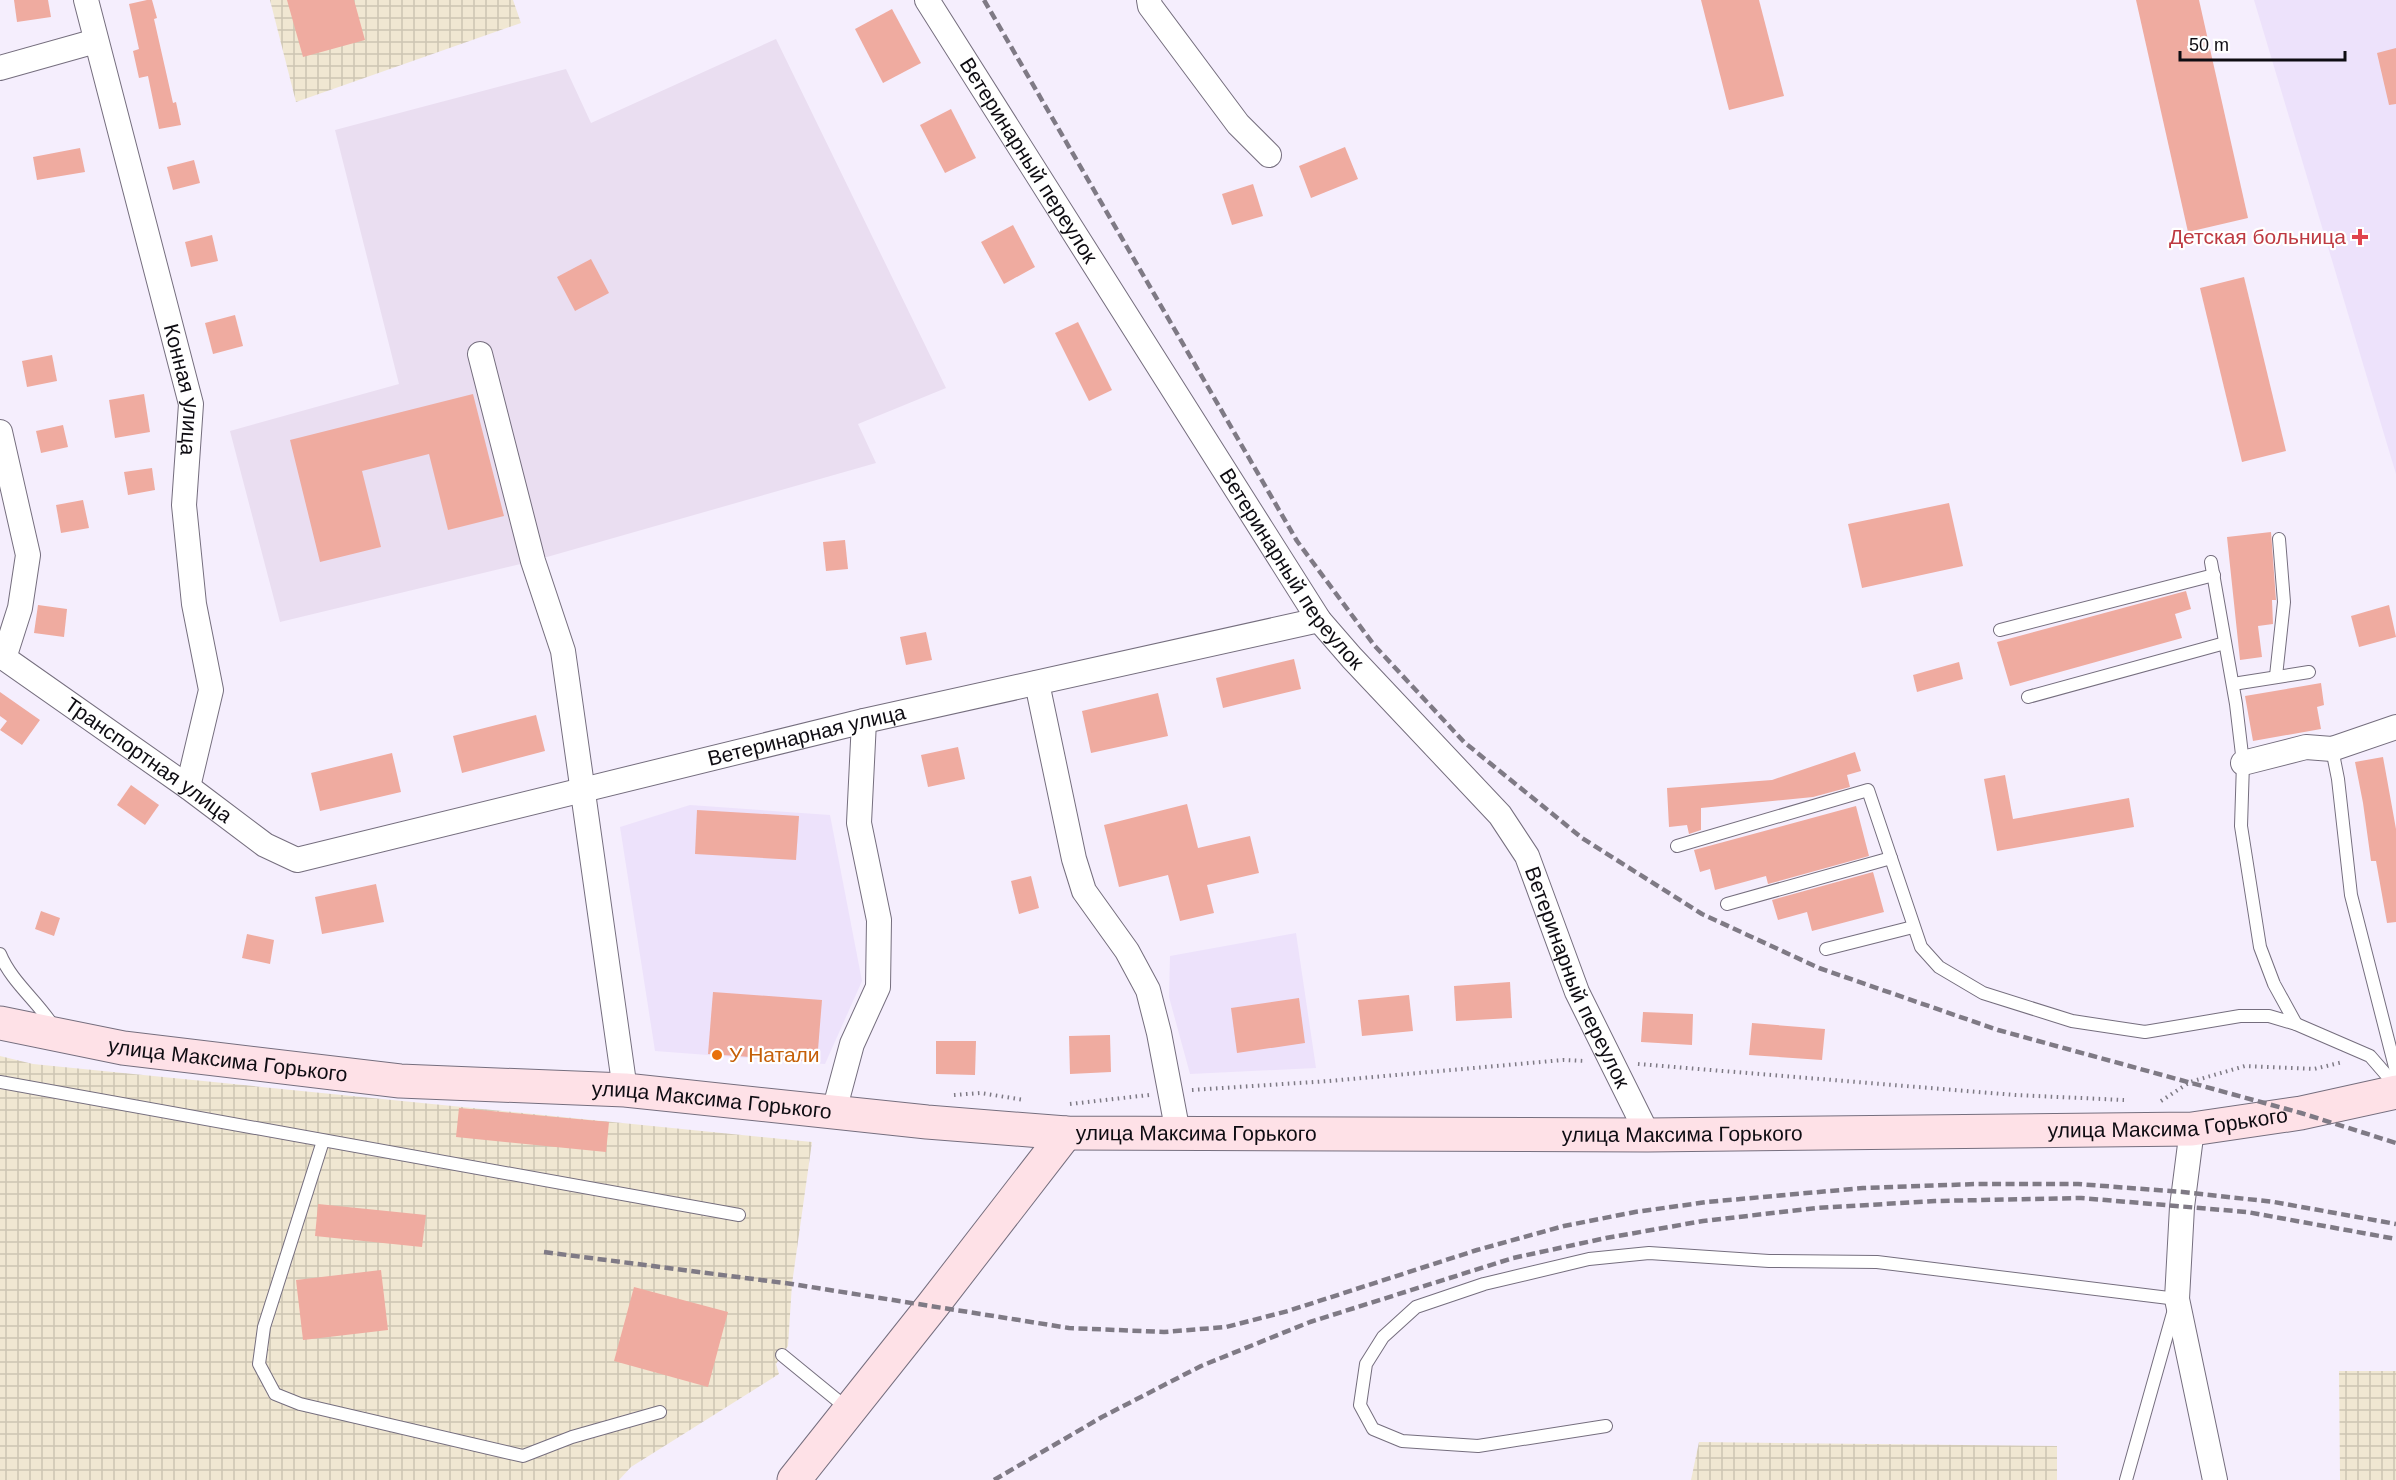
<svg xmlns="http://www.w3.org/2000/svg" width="2396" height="1480" font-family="Helvetica,sans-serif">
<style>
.built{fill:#ede2fb}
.industrial{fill:url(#industrial-grid)}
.education{fill:#eadef1}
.building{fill:#efaba0}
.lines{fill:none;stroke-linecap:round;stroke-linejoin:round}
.lane-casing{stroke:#756e7e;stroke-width:14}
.street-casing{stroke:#756e7e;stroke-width:26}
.secondary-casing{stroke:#756e7e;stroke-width:35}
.path{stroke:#7e7a84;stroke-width:4;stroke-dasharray:1.5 4.5;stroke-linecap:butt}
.lane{stroke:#fff;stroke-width:12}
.street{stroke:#fff;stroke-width:24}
.secondary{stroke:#fee1e7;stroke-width:33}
.rail{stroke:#7f7a85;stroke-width:4.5;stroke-dasharray:9 4.5;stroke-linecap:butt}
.health-dot{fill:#e0444e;stroke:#fff;stroke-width:2}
.food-dot{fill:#e8710a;stroke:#fff;stroke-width:2}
.labels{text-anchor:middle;stroke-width:4.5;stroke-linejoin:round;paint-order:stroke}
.street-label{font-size:21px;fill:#0e0c12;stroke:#fff}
.health-label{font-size:21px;fill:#be3a42;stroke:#fff;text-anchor:end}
.food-label{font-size:21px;fill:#c56008;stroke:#fff;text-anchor:start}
</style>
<defs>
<pattern id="industrial-grid" width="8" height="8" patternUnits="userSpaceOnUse" patternTransform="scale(1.5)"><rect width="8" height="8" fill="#f0e7d2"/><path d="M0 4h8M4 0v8" fill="none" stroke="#cdc5b3"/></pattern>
</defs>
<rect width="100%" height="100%" fill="#f5eefd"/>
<g class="built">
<polygon points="2254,0 2396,0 2396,474"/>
<polygon points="690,805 830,815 862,981 825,1064 655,1051 620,827"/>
<polygon points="1296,933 1316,1068 1190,1074 1169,997 1170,956"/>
</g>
<g class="industrial">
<polygon points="270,0 513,0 521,23 296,102"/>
<polygon points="0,1056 33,1064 812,1142 792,1284 788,1346 776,1364 779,1374 631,1467 619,1480 0,1480"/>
<polygon points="2339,1371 2396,1371 2396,1480 2340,1480"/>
<polygon points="1699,1442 2057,1446 2057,1480 1691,1480"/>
</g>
<polygon class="education" points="776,39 946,388 858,424 876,463 533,561 280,622 230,431 399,384 335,130 566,69 591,123"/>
<g class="building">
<polygon points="14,0 48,0 51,17 17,22"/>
<polygon points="147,0 152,0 157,18 154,19 173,103 176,102 181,125 159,129 148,76 139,78 133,51 139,49 129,4"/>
<polygon points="287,0 354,0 365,40 303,57"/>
<polygon points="1701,0 1759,0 1784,96 1729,110"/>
<polygon points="2136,0 2199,0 2248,218 2188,232"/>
<polygon points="892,9 921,63 883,83 855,29"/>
<polygon points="2396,48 2396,104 2389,105 2377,53"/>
<polygon points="951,109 976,158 945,173 920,125"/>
<polygon points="1345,147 1358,179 1311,198 1299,166"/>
<polygon points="80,148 85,172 37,180 33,157"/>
<polygon points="194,160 200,183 173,190 167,167"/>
<polygon points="1253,184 1263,216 1232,225 1222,194"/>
<polygon points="1013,225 1035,267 1004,284 981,242"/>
<polygon points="212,235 218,261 191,267 185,242"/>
<polygon points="591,259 609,293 575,311 557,277"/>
<polygon points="2244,277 2286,451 2242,462 2200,288"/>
<polygon points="235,315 243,346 213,354 205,323"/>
<polygon points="1078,322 1112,390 1089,401 1055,333"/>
<polygon points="52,355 57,381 27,387 22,361"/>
<polygon points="144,394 150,432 115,438 109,400"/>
<polygon points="473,394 504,516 448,530 429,454 362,471 381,547 320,562 290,440"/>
<polygon points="63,425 68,447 41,453 36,431"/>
<polygon points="152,468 155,490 128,495 124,472"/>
<polygon points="83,500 89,528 61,533 56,505"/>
<polygon points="1949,503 1963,566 1862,588 1848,524"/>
<polygon points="2271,532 2276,600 2272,600 2273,624 2258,626 2262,657 2240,660 2227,537"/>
<polygon points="845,540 848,569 826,571 823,542"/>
<polygon points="2186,591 2191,609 2175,614 2182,638 2010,686 1997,642"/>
<polygon points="38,605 67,609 64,637 34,633"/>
<polygon points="2389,605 2396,637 2359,647 2351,616"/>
<polygon points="926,632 932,660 906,665 900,637"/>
<polygon points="1294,659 1301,689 1223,708 1216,678"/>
<polygon points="1959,662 1963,679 1917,692 1913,675"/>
<polygon points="2321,683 2324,705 2317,707 2321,729 2253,741 2245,696"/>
<polygon points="0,692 40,720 22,745 0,730 7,721 0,716"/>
<polygon points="1158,693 1168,736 1091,753 1082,711"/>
<polygon points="536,715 545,751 462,773 453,736"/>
<polygon points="958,747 965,779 928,787 921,755"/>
<polygon points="1855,752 1861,771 1847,775 1850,787 1813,797 1701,808 1701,830 1689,834 1687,825 1669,827 1667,788 1772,780"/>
<polygon points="392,753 401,792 320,811 311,773"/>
<polygon points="2383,757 2396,829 2396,922 2387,923 2376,861 2371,861 2363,803 2355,762"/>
<polygon points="2005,775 2013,819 2129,798 2134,827 1997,851 1984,779"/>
<polygon points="131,785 159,805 145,825 117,805"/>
<polygon points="1187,804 1198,848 1250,836 1259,873 1207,885 1214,913 1180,921 1168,875 1119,887 1104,825"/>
<polygon points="1856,806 1869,856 1768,884 1766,876 1715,890 1710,869 1700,872 1694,850"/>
<polygon points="697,810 799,816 796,860 695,854"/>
<polygon points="1873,872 1884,912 1812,931 1807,912 1778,920 1772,900"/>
<polygon points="1031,876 1039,908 1019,914 1011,881"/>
<polygon points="376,884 384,922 322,934 315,897"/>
<polygon points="41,911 60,918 54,936 35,929"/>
<polygon points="247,934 274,940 270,964 242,958"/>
<polygon points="1510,982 1512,1018 1456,1021 1454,986"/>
<polygon points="713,992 822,1000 817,1062 708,1054"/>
<polygon points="1409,995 1413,1031 1362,1036 1358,1000"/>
<polygon points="1299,998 1305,1043 1237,1053 1231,1008"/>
<polygon points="1643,1012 1693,1014 1692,1045 1641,1042"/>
<polygon points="1752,1023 1825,1029 1822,1060 1749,1055"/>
<polygon points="1110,1035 1111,1072 1070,1074 1069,1036"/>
<polygon points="936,1041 976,1041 975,1075 936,1074"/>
<polygon points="459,1108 609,1122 606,1152 456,1137"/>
<polygon points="318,1204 426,1215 422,1247 315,1236"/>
<polygon points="381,1270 388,1330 303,1340 296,1280"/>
<polygon points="634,1287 728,1312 708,1387 614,1361"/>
</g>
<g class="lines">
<defs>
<g id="lane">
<polyline points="2211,562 2236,704 2243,763 2241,826 2260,947 2274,984 2296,1024"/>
<polyline points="2000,630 2214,575"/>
<polyline points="2276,676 2284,602 2279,539"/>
<polyline points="2233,684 2309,672"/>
<polyline points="2028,697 2225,643"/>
<polyline points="2332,749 2338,779 2351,895 2396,1071"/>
<polyline points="1677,846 1868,790 1921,947 1939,967 1983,993 2072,1021 2145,1032 2240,1016 2269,1016 2296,1024 2370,1056 2396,1086"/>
<polyline points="1727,904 1891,858"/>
<polyline points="1826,949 1913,927"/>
<path d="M0 954C12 983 39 1002 55 1029"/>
<polyline points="0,1082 739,1215"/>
<polyline points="323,1141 264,1327 259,1364 275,1394 300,1404 523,1456 572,1437 660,1412"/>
<polyline points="782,1355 848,1409"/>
<polyline points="1606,1426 1478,1446 1402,1441 1373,1429 1360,1405 1366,1364 1383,1337 1416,1307 1484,1284 1589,1259 1649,1253 1769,1261 1877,1262 2177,1299 2126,1480"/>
</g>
<g id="street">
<path id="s1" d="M86 0 191 404 184 505 194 604 211 690 188 787"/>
<path id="s2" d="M927 0 1319 620 1352 658 1500 815 1527 856 1577 992 1648 1135"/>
<polyline points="1149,0 1150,6 1238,124 1269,155"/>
<polyline points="0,68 96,41"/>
<polyline points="480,354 533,561 563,651 625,1090"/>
<polyline points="0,432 28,555 20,608 4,658"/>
<path id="s3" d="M0 655 188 787 265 845 297 860 864 721 1319 620"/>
<polyline points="1037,683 1074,859 1084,891 1127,951 1148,990 1159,1033 1178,1133"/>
<polyline points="2243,763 2306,747 2332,749 2396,727"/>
<polyline points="834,1111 852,1044 878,987 879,920 859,823 864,721"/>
<polyline points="2192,1129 2182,1207 2177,1299 2215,1480"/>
</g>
<g id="secondary">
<path id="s4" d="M0 1023 123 1048 400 1081 625 1090 927 1122 1066 1133 1648 1135 2192 1129 2301 1113 2396 1092"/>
<polyline points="794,1480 933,1305 1066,1133"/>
</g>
</defs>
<use href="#lane" class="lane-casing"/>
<use href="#street" class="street-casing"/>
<use href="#secondary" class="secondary-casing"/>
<g class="path">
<polyline points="1638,1064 2015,1095 2124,1100"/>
<polyline points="1192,1090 1329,1081 1563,1060 1585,1061"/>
<polyline points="954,1095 981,1093 1024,1100"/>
<polyline points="2161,1101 2190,1082 2245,1066 2314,1069 2343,1062"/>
<polyline points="1070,1104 1149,1095"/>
</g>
<use href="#lane" class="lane"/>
<use href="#street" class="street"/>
<use href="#secondary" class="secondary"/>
<g class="rail">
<polyline points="984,0 1297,541 1374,645 1464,742 1582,838 1702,914 1819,968 1998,1030 2301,1113 2396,1143"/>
<polyline points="544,1252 792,1284 1069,1328 1164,1332 1226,1327 1288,1311 1477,1250 1564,1226 1635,1212 1707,1202 1863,1188 1977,1184 2078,1184 2183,1192 2274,1202 2396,1224"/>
<polyline points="994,1480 1102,1417 1201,1366 1310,1322 1513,1258 1606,1238 1703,1221 1817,1208 1935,1201 2081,1198 2247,1212 2396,1239"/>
</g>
</g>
<path class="health-dot" d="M2357 228h6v6h6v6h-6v6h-6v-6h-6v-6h6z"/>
<circle class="food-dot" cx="717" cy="1055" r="6"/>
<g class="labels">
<g class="street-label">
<text dy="7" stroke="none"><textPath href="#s2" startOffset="190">Ветеринарный переулок</textPath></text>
<text dy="7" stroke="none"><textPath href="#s1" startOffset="402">Конная улица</textPath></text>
<text dy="7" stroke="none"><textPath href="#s2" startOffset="676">Ветеринарный переулок</textPath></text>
<text dy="7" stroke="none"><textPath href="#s3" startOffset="886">Ветеринарная улица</textPath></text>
<text dy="7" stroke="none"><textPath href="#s3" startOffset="182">Транспортная улица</textPath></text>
<text dy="7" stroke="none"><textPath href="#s2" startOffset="1180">Ветеринарный переулок</textPath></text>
<text dy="7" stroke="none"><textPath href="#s4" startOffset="231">улица Максима Горького</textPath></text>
<text dy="7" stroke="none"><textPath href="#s4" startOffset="717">улица Максима Горького</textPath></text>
<text dy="7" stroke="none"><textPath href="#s4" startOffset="2175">улица Максима Горького</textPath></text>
<text dy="7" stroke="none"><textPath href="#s4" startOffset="1203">улица Максима Горького</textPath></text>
<text dy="7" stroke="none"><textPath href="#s4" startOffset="1689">улица Максима Горького</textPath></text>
</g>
<g class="health-label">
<text x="2346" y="244">Детская больница</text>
</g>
<g class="food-label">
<text x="729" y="1062">У Натали</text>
</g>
</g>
<path d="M2180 51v9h165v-9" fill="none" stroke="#0e0c12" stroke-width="3"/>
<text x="2189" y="51" font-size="18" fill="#0e0c12" stroke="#ffffff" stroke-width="4.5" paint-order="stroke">50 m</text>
</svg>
